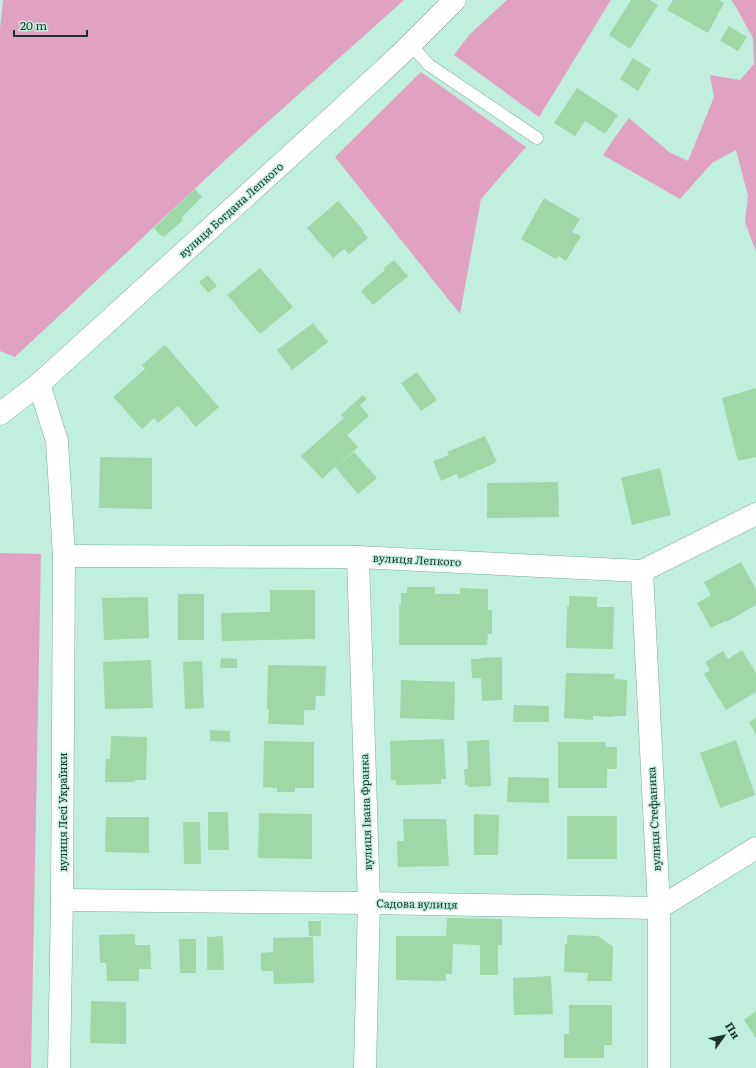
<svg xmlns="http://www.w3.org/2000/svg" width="756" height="1068" font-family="Literata,serif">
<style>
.green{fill:#e0a2c0}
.building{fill:#9dd8a6}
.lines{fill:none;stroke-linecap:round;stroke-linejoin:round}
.lane-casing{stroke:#7dab99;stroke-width:13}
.street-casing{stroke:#7dab99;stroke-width:23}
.lane{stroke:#fff;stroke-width:12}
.street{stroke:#fff;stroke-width:22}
.labels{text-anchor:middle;stroke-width:3;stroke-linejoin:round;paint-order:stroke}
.street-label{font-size:11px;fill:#1f322b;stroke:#c0f0dd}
</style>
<rect width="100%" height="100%" fill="#c0f0dd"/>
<g class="green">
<polygon points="3,0 404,0 233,153 15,357 0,351 0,29"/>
<polygon points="507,0 611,0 539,117 454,55 470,34"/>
<polygon points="731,0 756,0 756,252 745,222 748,196 736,150 712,163 680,199 603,155 613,140 629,118 669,152 688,161 714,97 710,75 740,80 754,64 753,38 733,2"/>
<polygon points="421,72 526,147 481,199 460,314 335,157"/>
<polygon points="0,553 41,554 31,1068 0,1068"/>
</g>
<g class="building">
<polygon points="631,0 650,0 658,5 630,49 609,35"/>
<polygon points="673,0 718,0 724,3 708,33 667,10"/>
<polygon points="729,26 747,37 738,51 720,41"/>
<polygon points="633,58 651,69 638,91 620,79"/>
<polygon points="577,88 618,115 605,134 585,121 575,136 554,123"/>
<polygon points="195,189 202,197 181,218 183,220 164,237 162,235 161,236 154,228"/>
<polygon points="544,198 580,219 572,232 581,236 566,261 558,256 556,259 521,239"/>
<polygon points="338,201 364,231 363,232 368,238 349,254 344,249 333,258 307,228"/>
<polygon points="394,260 408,276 373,305 361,291 385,270 384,268"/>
<polygon points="260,268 293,307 260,334 227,295"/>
<polygon points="208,275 217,286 208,293 199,282"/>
<polygon points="313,323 328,342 292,370 277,350"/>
<polygon points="165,345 219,407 196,427 178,406 158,423 154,418 142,429 113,397 145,369 142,365"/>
<polygon points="417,372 437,400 421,411 401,383"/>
<polygon points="756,388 756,457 738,461 722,398"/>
<polygon points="363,395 367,399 360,405 369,416 347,435 358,447 338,465 354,452 377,478 358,494 335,467 322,479 301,456 344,418 341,415"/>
<polygon points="485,436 497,462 459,479 457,474 441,481 433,461 449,455 447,452"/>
<polygon points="100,457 152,458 152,509 99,508"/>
<polygon points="660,468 671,515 632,525 621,478"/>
<polygon points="558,482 559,517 487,518 487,483"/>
<polygon points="741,562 756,589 756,605 726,622 725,621 711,628 697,603 711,595 704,582"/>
<polygon points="407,587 435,587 435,594 460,594 460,588 488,589 488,610 492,610 492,634 488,634 487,645 399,645 399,605 401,605 401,593 407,593"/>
<polygon points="270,590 315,590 315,639 222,641 221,613 270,612"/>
<rect x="178" y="594" width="26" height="46"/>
<polygon points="569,596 597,597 597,607 614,607 613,649 566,648 567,606 569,606"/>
<polygon points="148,597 149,638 104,640 102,598"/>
<polygon points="742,650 756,673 756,692 726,710 704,674 710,670 705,662 723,651 728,659"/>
<polygon points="502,657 502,700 482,701 481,678 472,678 471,659 481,659 481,658"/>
<polygon points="221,658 237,659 237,668 220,668"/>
<polygon points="151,660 153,708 105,709 103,662"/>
<polygon points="202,661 204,708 185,709 183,662"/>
<polygon points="268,665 326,666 325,696 316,696 315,710 304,710 304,725 268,724 269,709 267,709"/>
<polygon points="566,673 615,674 614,679 627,680 626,716 613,716 613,717 593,716 593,720 564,718"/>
<polygon points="401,680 455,682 454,720 400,718"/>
<polygon points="514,705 549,706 549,722 513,722"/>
<polygon points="756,718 756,735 749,722"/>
<polygon points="210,730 230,731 230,742 210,741"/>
<polygon points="111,736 147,737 146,780 135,780 135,782 105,782 106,759 110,759"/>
<polygon points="444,739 446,779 441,779 441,784 396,785 396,780 391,780 390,741"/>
<polygon points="489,740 491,786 468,787 468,785 465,785 464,769 468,769 467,741"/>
<polygon points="736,740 755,795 720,808 700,753"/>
<polygon points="264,741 314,742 314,788 295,788 295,792 277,792 277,788 263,787"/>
<polygon points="558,742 606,742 606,747 617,747 617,769 607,769 607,788 558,788"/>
<polygon points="508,777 549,778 549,803 507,802"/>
<polygon points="208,812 228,812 229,850 208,850"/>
<polygon points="259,813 312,814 312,859 258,858"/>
<polygon points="474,814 499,815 498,855 474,855"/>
<rect x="567" y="816" width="50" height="43"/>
<polygon points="106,817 149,817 149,853 105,852"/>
<polygon points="403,819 446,819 449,866 398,867 397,841 404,841"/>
<polygon points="183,822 200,822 201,864 184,864"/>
<polygon points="447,918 502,919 502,945 498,945 498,975 480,975 480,945 453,944 452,974 446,974 446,981 396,980 396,936 446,936"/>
<polygon points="308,921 321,921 321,936 309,936"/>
<polygon points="135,934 135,945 150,945 151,969 139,969 139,981 107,981 106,963 100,963 99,935"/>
<polygon points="567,935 598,936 613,947 612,981 587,981 588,973 564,972 565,944 567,944"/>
<polygon points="223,936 224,970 207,970 207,937"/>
<polygon points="313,937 314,983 274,984 273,971 261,971 261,953 273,952 273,938"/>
<polygon points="179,939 196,939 196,973 180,973"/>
<polygon points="551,976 553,1014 514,1015 513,978"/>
<polygon points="91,1001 126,1002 126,1044 90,1043"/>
<polygon points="569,1005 612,1005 612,1045 604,1045 604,1058 564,1058 564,1034 569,1034"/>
<polygon points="756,1011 756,1038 744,1020"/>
</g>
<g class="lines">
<defs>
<polyline id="lane" points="411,45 429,65 537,138"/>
<g id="street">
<polyline points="39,384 57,441 64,556 62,900 59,1068"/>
<polyline points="0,414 39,384 335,115 403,52 455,0"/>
<polyline points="64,556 358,557 642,571 756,514"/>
<polyline points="358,557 369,903 365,1068"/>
<polyline points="642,571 659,908 659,1068"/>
<polyline points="62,900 369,903 659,908 756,848"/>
</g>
</defs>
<use href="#lane" class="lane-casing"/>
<use href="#street" class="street-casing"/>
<use href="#lane" class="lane"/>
<use href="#street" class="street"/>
</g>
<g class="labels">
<g class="street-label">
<text transform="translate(231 210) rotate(-42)" y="4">вулиця Богдана Лепкого</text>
<text transform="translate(417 560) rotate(3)" y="4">вулиця Лепкого</text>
<text transform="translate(63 812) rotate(-90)" y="4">вулиця Лесі Українки</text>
<text transform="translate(366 812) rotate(-92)" y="4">вулиця Івана Франка</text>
<text transform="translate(654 819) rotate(-93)" y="4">вулиця Стефаника</text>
<text transform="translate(417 904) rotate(1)" y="4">Садова вулиця</text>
</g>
</g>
<g transform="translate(724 1036) rotate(57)" stroke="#c0f0dd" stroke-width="3" paint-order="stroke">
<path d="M0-3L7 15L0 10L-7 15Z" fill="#1f322b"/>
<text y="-6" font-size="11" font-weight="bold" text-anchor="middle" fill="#1f322b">Пн</text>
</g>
<path d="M14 30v6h73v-6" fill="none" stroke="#1f322b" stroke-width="2"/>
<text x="20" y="30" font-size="12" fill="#1f322b" stroke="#c0f0dd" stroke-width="3" paint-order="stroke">20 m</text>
</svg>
